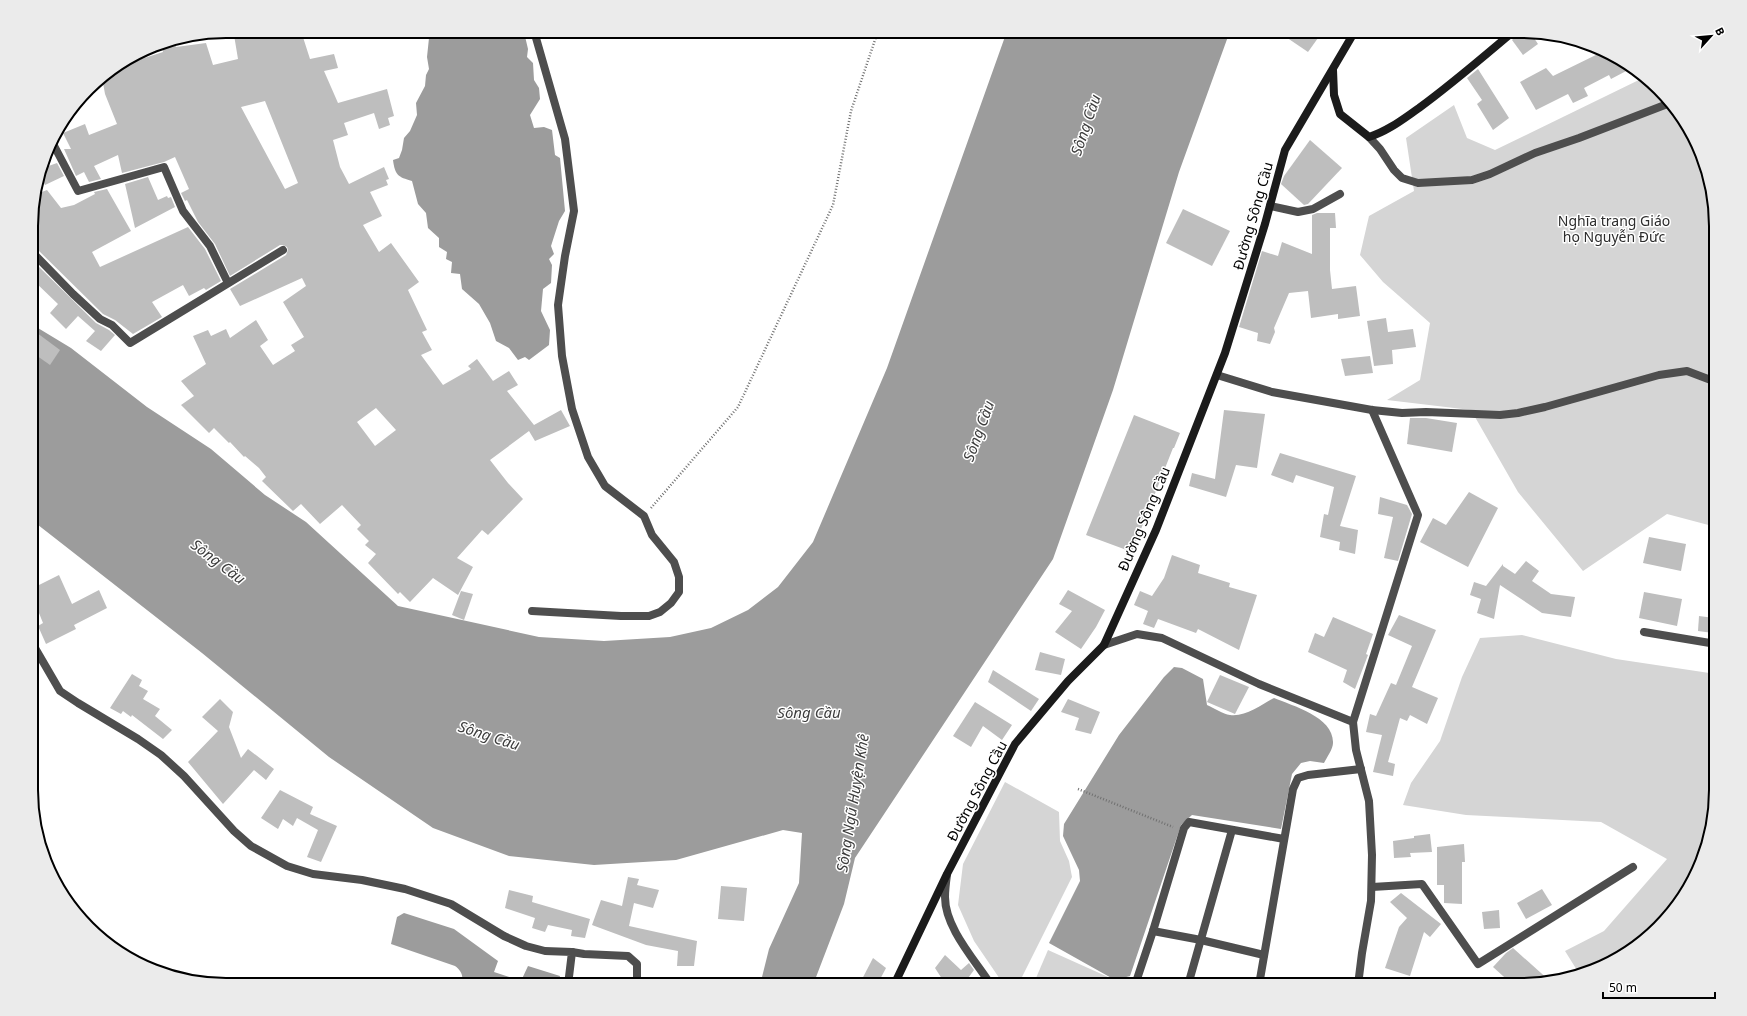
<svg xmlns="http://www.w3.org/2000/svg" width="1747" height="1016" font-family="'Noto Sans',sans-serif">
<style>
.green{fill:#d5d5d5}
.water{fill:#9c9c9c}
.building{fill:#bebebe;fill-rule:evenodd}
.lines{fill:none;stroke-linecap:round;stroke-linejoin:round}
.path{stroke:#707070;stroke-width:2.5;stroke-dasharray:1 2;stroke-linecap:butt}
.service{stroke:#4e4e4e;stroke-width:8}
.minor{stroke:#4e4e4e;stroke-width:8}
.secondary{stroke:#1b1b1b;stroke-width:8}
.labels{text-anchor:middle;stroke-width:3;stroke-linejoin:round;paint-order:stroke}
.street-label{font-size:14px;fill:#000;stroke:#fff}
.park-label{font-size:14px;fill:#2c2c2c;stroke:#fff}
.water-label{font-size:15px;font-style:italic;fill:#3d3d3d;stroke:#fff}
.rim{fill:none;stroke:#000;stroke-width:2}
</style>
<rect width="100%" height="100%" fill="#fff"/>
<g class="green">
<path d="M1645 77C1670 97 1697 133 1706 165 1710 180 1712 197 1716 213V527L1667 514 1583 571 1518 492 1471 410 1387 400 1420 380 1430 323 1383 282 1360 255 1369 216 1414 191 1406 138 1454 105 1467 138 1495 150Z"/>
<polygon points="1522,635 1616,659 1716,674 1716,803 1706,852 1690,888 1659,928 1619,959 1580,975 1565,951 1604,931 1667,859 1601,822 1466,815 1403,805 1411,783 1440,741 1462,677 1480,638"/>
<polygon points="1005,782 1059,812 1060,841 1069,861 1072,877 1018,985 1004,985 974,941 958,905 963,864"/>
<polygon points="1048,950 1117,981 1116,985 1033,985"/>
</g>
<g class="water">
<path d="M433 31 524 32 528 49 527 57 533 63 534 80 539 88 540 99 530 115 534 128 544 127 552 130 555 155 560 158 565 211 559 221 551 246 554 254 549 259 552 265 551 283 543 289 541 311 550 330 549 345 529 360 525 357 518 360 509 348 496 341 490 323 479 304 462 289 460 274 451 273 452 262 446 259 447 252 439 247V238L428 228 426 213 418 204 412 181C398 177 395 175 393 160L399 158 402 150 404 138 410 131 417 115 416 103 425 86 426 75 429 69 427 57 429 38 436 33Z"/>
<polygon points="1007,31 1230,31 1179,172 1113,390 1053,559 855,858 844,904 813,985 760,985 769,949 799,883 802,833 783,830 676,860 594,865 509,856 433,828 329,757 202,653 33,521 33,325 71,348 147,407 211,449 265,495 306,522 398,606 539,637 604,641 670,637 711,628 748,610 778,587 813,542 887,368"/>
<path d="M1174 667 1182 668 1203 679 1207 705C1214 708 1223 714 1230 715 1246 717 1261 705 1274 698 1293 706 1334 717 1333 743 1333 749 1327 757 1324 763L1310 761 1301 763 1292 774 1281 829 1192 815 1181 825 1130 976 1115 980 1049 943 1080 881 1079 870 1063 836 1064 824 1119 735 1164 677Z"/>
<path d="M404 913 454 929 498 961 494 972 521 981 528 966 560 976 558 985H461C464 977 462 971 455 966L391 944 397 917Z"/>
</g>
<g class="building">
<path d="M252 31H301L310 59 334 54 338 68 324 71 338 103 387 89 394 116 388 118 390 125 379 129 374 113 344 123 348 135 333 140 340 167 349 184 384 167 389 179 386 180 388 185 370 192 382 216 363 225 379 252 391 243 419 282 408 290 427 330 422 332 432 350 421 355 443 385 471 369 468 366 477 359 493 381 509 371 518 385 507 391 534 425 561 410 570 426 535 441 529 431 490 460 508 483 523 499 488 535 482 530 457 558 473 567 458 595 433 578 410 602 400 592 398 594 368 563 376 554 365 545 369 541 357 529 361 525 342 505 320 524 301 504 293 511 262 481 266 477 259 468 245 456 244 457 230 442 229 443 214 428 209 433 181 405 194 396 181 381 206 364 193 336 208 330 211 336 226 329 230 338 256 320 268 340 260 346 273 365 295 351 291 345 304 337 283 302 306 286 302 278 240 306 230 289 286 255 288 250 287 247 283 245H280L230 276 215 244 198 222 187 200 185 201 181 193 189 189 175 157 164 162 122 173 118 155 94 166 101 179 89 182 84 172 76 176 64 149H71L63 133 85 124 89 135 117 124 105 94 102 77 129 60V63L163 52 162 44 175 41 176 47 206 43 213 65 238 59 234 35 253 33ZM265 101 298 183 285 189 241 107ZM376 408 396 430 375 446 357 422Z"/>
<polygon points="1277,31 1323,31 1308,52"/>
<polygon points="1521,31 1530,32 1538,44 1523,55 1512,40"/>
<polygon points="1604,51 1623,60 1628,70 1611,79 1609,75 1584,88 1588,96 1573,103 1568,94 1536,110 1520,82 1546,68 1553,76"/>
<polygon points="1478,69 1509,118 1493,130 1477,104 1482,100 1467,78"/>
<polygon points="1310,140 1342,168 1308,204 1304,205 1281,184 1284,176"/>
<polygon points="57,163 64,176 45,185 40,176 43,168"/>
<polygon points="148,177 158,200 167,196 168,198 171,197 175,207 135,228 125,184"/>
<polygon points="107,189 131,231 92,252 100,267 188,227 205,249 221,281 206,290 204,288 189,296 183,285 152,302 162,317 133,334 115,320 103,314 37,249 33,248 33,201 34,195 47,190 61,208 74,205 95,194 94,192"/>
<polygon points="1183,209 1230,231 1212,266 1166,243"/>
<polygon points="1317,213 1335,213 1336,228 1330,228 1330,270 1332,289 1356,286 1360,316 1338,319 1338,314 1311,318 1308,291 1289,293 1274,328 1275,332 1270,344 1257,341 1258,333 1239,327 1262,251 1278,256 1282,242 1312,254 1312,215"/>
<polygon points="33,261 96,323 109,330 115,335 101,351 86,341 95,331 78,316 66,329 50,313 58,304 33,280"/>
<polygon points="1386,318 1388,332 1413,329 1416,347 1392,350 1393,364 1374,366 1367,321"/>
<polygon points="33,330 60,350 50,365 33,353"/>
<polygon points="1370,356 1373,373 1345,376 1341,359"/>
<polygon points="1224,410 1265,414 1257,468 1236,465 1226,497 1189,486 1192,473 1215,479"/>
<polygon points="1134,415 1180,433 1174,448 1173,448 1132,552 1086,535"/>
<polygon points="1410,418 1426,418 1457,423 1452,452 1407,444"/>
<polygon points="1280,453 1356,476 1340,526 1358,530 1355,554 1339,550 1340,542 1320,537 1324,514 1328,515 1334,487 1296,475 1293,483 1271,475"/>
<polygon points="1469,492 1498,508 1468,567 1420,542 1433,518 1446,525"/>
<polygon points="1380,497 1407,505 1412,514 1398,561 1384,558 1393,517 1378,514"/>
<polygon points="1649,537 1686,544 1681,571 1643,563"/>
<polygon points="1172,555 1200,565 1198,573 1230,583 1229,587 1257,595 1239,650 1198,629 1196,633 1158,619 1154,628 1143,624 1148,611 1134,605 1140,591 1152,596 1164,578"/>
<polygon points="1526,561 1539,571 1532,581 1551,594 1575,597 1571,617 1542,613 1500,585 1494,619 1477,613 1481,599 1470,595 1474,582 1486,586 1503,564 1503,566 1515,574"/>
<polygon points="59,575 72,604 99,590 107,608 74,625 76,629 46,644 38,626 43,623 33,598 33,588"/>
<polygon points="1068,590 1105,610 1096,627 1081,649 1055,632 1072,611 1059,604"/>
<polygon points="461,591 473,594 464,620 452,615"/>
<polygon points="1644,592 1682,599 1677,626 1639,618"/>
<polygon points="1399,615 1436,630 1412,687 1438,698 1427,724 1410,715 1407,721 1400,718 1388,762 1395,764 1393,776 1373,772 1382,735 1366,732 1370,714 1376,716 1391,683 1396,685 1412,646 1388,635"/>
<polygon points="1699,616 1714,618 1713,633 1698,631"/>
<polygon points="1333,617 1373,634 1366,654 1368,655 1355,689 1343,682 1347,670 1308,652 1315,633 1324,637"/>
<polygon points="1040,652 1065,659 1061,675 1035,670"/>
<polygon points="993,670 1039,699 1031,711 988,682"/>
<polygon points="132,674 142,680 139,686 148,691 143,699 160,709 155,716 172,730 163,739 132,715 131,717 123,711 121,714 110,708"/>
<polygon points="1220,675 1249,687 1235,714 1207,702"/>
<polygon points="220,699 233,712 229,727 241,758 248,749 274,769 266,780 254,770 223,804 188,762 218,731 202,717"/>
<polygon points="1068,699 1100,712 1091,734 1075,730 1079,718 1061,712"/>
<polygon points="975,702 1012,725 1002,740 983,726 971,747 953,736"/>
<polygon points="280,790 313,807 310,814 337,826 321,862 307,857 318,830 297,818 293,826 283,819 278,829 261,818"/>
<polygon points="1430,834 1432,852 1410,853 1411,857 1394,858 1393,841 1414,838 1414,836"/>
<polygon points="1464,844 1465,862 1462,862 1462,904 1444,903 1444,885 1437,885 1437,847"/>
<polygon points="628,877 639,879 637,885 659,890 653,908 634,903 629,926 697,941 694,966 677,966 678,951 646,945 592,925 601,900 622,906"/>
<polygon points="721,886 747,888 744,921 718,919"/>
<polygon points="1542,889 1552,905 1526,919 1517,903"/>
<polygon points="509,890 533,896 532,902 590,919 585,938 571,936 572,930 548,925 545,932 532,928 535,918 505,908"/>
<polygon points="1401,893 1441,924 1430,937 1424,932 1410,976 1385,968 1399,927 1407,918 1390,902"/>
<polygon points="1499,910 1500,928 1484,929 1482,912"/>
<polygon points="1513,948 1551,982 1534,985 1513,985 1493,967 1506,953"/>
<polygon points="945,955 961,970 969,963 974,970 963,985 946,985 935,968"/>
<polygon points="873,958 886,968 877,985 859,985"/>
</g>
<g class="lines">
<g class="path">
<polyline points="651,508 738,407 833,205 851,111 878,31"/>
<polyline points="1078,789 1173,827"/>
</g>
<polyline class="service" points="1270,206 1298,212 1313,209 1340,194"/>
<g class="minor">
<polyline points="1369,137 1380,149 1394,170 1402,178 1418,183 1472,180 1490,174 1535,153 1579,138 1670,103"/>
<polyline points="51,140 78,191 164,167 183,211 210,246 228,283"/>
<polyline points="33,253 73,294 100,319 112,325 130,343 283,250"/>
<polyline points="1217,375 1272,392 1372,410 1402,413 1426,412 1500,415 1518,413 1545,407 1659,375 1687,371 1716,382"/>
<polyline points="532,611 621,616 649,616 660,612 671,603 679,592 679,577 674,562 652,535 644,516 605,486 588,457 572,409 562,356 558,305 565,256 574,211 565,139 534,31"/>
<polyline points="33,631 35,648 60,691 78,703 138,739 161,755 184,776 234,831 251,846 287,866 313,874 362,880 405,889 451,904 504,936 526,946 545,951 572,952 568,985"/>
<polyline points="1644,632 1716,644"/>
<polyline points="1104,645 1137,634 1162,638 1259,684 1353,722 1356,750 1369,801 1372,855 1371,901 1362,953 1358,985"/>
<polyline points="1353,722 1418,515 1372,410"/>
<path d="M947 875C946 882 945 890 945 897 945 928 975 960 991 985"/>
<polyline points="1372,887 1422,884 1478,964 1633,867"/>
<polyline points="1153,931 1201,940 1264,955"/>
<polyline points="572,952 584,954 628,956 637,964 637,985"/>
<polyline points="1135,985 1153,931 1184,828 1189,822 1284,839"/>
<polyline points="1188,985 1232,830"/>
<polyline points="1259,985 1293,789 1298,778 1308,775 1361,769"/>
</g>
<g class="secondary">
<path d="M1333 70 1334 95 1340 114 1369 137C1388 131 1403 119 1419 108 1452 84 1483 57 1514 31"/>
<polyline points="894,985 947,874 1015,744 1068,681 1104,645 1156,530 1225,353 1265,224 1285,150 1355,31"/>
</g>
</g>
<g class="labels">
<g class="street-label">
<text transform="translate(1253 216) rotate(-74)" y="5">Đường Sông Cầu</text>
<text transform="translate(1144 519) rotate(-67)" y="5">Đường Sông Cầu</text>
<text transform="translate(977 791) rotate(-62)" y="5">Đường Sông Cầu</text>
</g>
<g class="park-label">
<text x="1614" y="226">Nghĩa trang Giáo<tspan x="1614" dy="16">họ Nguyễn Đức</tspan></text>
</g>
<g class="water-label">
<text transform="translate(1086 125) rotate(-71)" y="5">Sông Cầu</text>
<text transform="translate(979 431) rotate(-70)" y="5">Sông Cầu</text>
<text transform="translate(218 562) rotate(37)" y="5">Sông Cầu</text>
<text x="809" y="718">Sông Cầu</text>
<text transform="translate(489 736) rotate(18)" y="5">Sông Cầu</text>
<text transform="translate(853 803) rotate(-81)" y="5">Sông Ngũ Huyện Khê</text>
</g>
</g>
<path d="M0 0H1747V1016H0ZM226 38H1521A188 188 0 0 1 1709 226V790A188 188 0 0 1 1521 978H226A188 188 0 0 1 38 790V226A188 188 0 0 1 226 38Z" fill="#ebebeb" fill-rule="evenodd"/>
<path class="rim" d="M226 38H1521A188 188 0 0 1 1709 226V790A188 188 0 0 1 1521 978H226A188 188 0 0 1 38 790V226A188 188 0 0 1 226 38Z"/>
<g transform="translate(1711 36) rotate(63)" stroke="#ffffff" stroke-width="3" paint-order="stroke">
<path d="M0-3L7 15L0 10L-7 15Z" fill="#000000"/>
<text y="-6" font-size="11" font-weight="bold" text-anchor="middle" fill="#000000">B</text>
</g>
<path d="M1603 992v6h112v-6" fill="none" stroke="#000000" stroke-width="2"/>
<text x="1609" y="992" font-size="12" fill="#000000" stroke="#ffffff" stroke-width="3" paint-order="stroke">50 m</text>
</svg>
